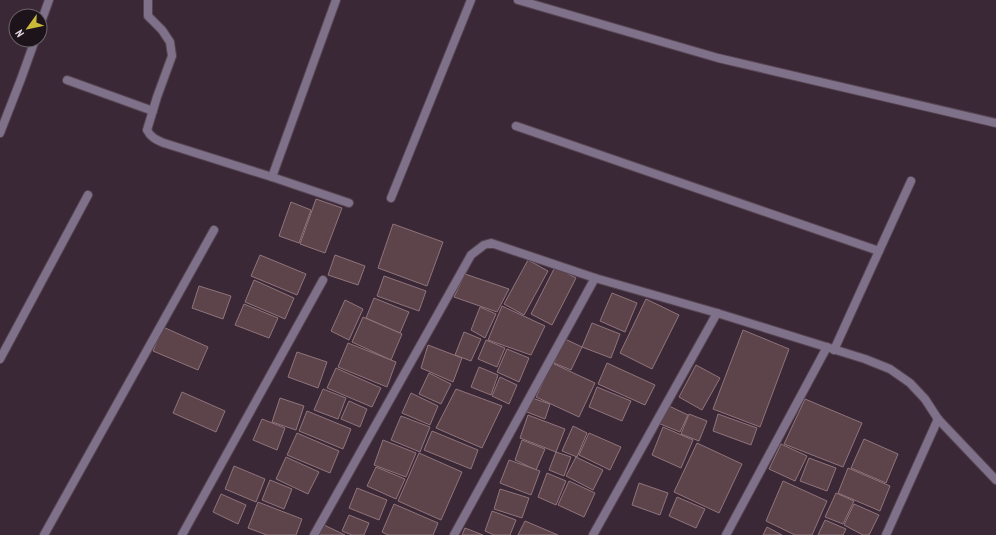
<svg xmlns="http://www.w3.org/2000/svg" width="996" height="535" font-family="'PT Sans Narrow',sans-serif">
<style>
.building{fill:#5d444b;stroke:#90747b}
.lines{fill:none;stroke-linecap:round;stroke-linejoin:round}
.service-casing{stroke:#574452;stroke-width:10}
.minor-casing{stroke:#574452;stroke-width:10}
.service{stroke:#7f7189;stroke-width:8}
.minor{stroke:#7f7189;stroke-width:8}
</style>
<rect width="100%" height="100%" fill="#3b2836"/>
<g class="building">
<polygon points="316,199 342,208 325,253 300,244"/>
<polygon points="291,202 311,210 299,243 279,236"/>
<polygon points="393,224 443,242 427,286 378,268"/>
<polygon points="260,255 306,274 297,295 251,276"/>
<polygon points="335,255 365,266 358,285 328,275"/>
<polygon points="528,260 548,271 524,315 504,304"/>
<polygon points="555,267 576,278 552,325 531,314"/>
<polygon points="465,274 509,289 497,312 454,297"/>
<polygon points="384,276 426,291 419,311 377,296"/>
<polygon points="254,280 294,298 285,319 245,302"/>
<polygon points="199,286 231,296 223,319 192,308"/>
<polygon points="612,293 637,303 625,332 600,321"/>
<polygon points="374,298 409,312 400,333 366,318"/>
<polygon points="646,299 679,315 652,369 620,353"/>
<polygon points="345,300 363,309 349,340 331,331"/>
<polygon points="244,304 278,318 269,338 235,325"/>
<polygon points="502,306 545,326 531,355 488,340"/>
<polygon points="480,307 496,314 485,338 471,330"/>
<polygon points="363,317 402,334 391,360 352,342"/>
<polygon points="592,323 620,334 611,358 582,347"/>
<polygon points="163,327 208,347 198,370 153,351"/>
<polygon points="743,330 789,349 760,427 713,409"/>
<polygon points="464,332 481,339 471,361 455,355"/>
<polygon points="565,339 582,347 571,370 554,363"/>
<polygon points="486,340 505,348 497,367 478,359"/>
<polygon points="348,343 396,362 387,387 338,367"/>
<polygon points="428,345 462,358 453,382 421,368"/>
<polygon points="507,349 529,358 519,382 497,372"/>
<polygon points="297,352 327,362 318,388 288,377"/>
<polygon points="552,363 595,383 579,417 536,397"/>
<polygon points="607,363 655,385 645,405 598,384"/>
<polygon points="696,365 720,378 702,410 679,397"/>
<polygon points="479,367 498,375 491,395 471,387"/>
<polygon points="336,368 381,388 372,407 327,388"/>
<polygon points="429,373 451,384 441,404 419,394"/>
<polygon points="500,377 517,385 509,404 492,396"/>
<polygon points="597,387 631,401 622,421 589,407"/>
<polygon points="323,389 346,398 338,419 314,410"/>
<polygon points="456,389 502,406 482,448 436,428"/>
<polygon points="182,392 225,411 216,432 173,413"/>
<polygon points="411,393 438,406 430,425 402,413"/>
<polygon points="280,398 304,406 296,430 272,422"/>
<polygon points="532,398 550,404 545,419 527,412"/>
<polygon points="805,399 862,423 843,467 784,444"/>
<polygon points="349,401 367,409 360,427 341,419"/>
<polygon points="667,405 688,415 680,432 658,423"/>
<polygon points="307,411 351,429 343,449 299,431"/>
<polygon points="689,414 707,421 699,441 681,434"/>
<polygon points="718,414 757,428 751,445 713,431"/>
<polygon points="528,415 565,429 556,452 520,438"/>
<polygon points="401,416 430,427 420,452 391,440"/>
<polygon points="262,419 285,428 277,450 253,440"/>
<polygon points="573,426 587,433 577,457 562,451"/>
<polygon points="663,427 693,440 681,468 652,455"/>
<polygon points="432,431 478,450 471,469 424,450"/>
<polygon points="297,433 339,451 330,473 287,455"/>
<polygon points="589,433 621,447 610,470 579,455"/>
<polygon points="864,439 898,454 886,483 851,468"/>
<polygon points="383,440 416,453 406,477 374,465"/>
<polygon points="522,440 545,449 536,470 515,460"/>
<polygon points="697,443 742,464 719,513 674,492"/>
<polygon points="781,444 807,456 795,481 769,469"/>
<polygon points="556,452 571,457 564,476 549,470"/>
<polygon points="419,453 462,472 441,520 398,501"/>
<polygon points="286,457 319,472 308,494 276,479"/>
<polygon points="576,457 603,470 593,490 566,476"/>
<polygon points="809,458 836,468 827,491 800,481"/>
<polygon points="509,460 540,471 531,495 500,483"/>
<polygon points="234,466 265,479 256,502 225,489"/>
<polygon points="376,467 405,479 396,499 367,486"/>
<polygon points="848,468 890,486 880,511 838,493"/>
<polygon points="547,473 566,481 556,505 538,497"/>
<polygon points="270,480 292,489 284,509 262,500"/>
<polygon points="569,481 595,493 584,517 558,505"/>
<polygon points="783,481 827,501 812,535 795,535 766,521"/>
<polygon points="639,483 668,493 660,515 632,505"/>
<polygon points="357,488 387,500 379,520 349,508"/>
<polygon points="500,489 529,498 522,518 494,509"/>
<polygon points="836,493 854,501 843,524 825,517"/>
<polygon points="221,494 246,505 238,524 213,512"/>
<polygon points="677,497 705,509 696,528 669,516"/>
<polygon points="258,502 302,519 296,535 267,535 248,528"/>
<polygon points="394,504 438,523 433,535 388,535 382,532"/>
<polygon points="854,504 879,515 869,535 863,535 844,525"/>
<polygon points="492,511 516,520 510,535 494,535 485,531"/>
<polygon points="349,515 369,523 364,535 352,535 342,531"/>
<polygon points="825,520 846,529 843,535 818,535"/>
<polygon points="525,521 558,535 518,535"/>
<polygon points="324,525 345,535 319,535"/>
<polygon points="767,527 782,535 763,535"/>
<polygon points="465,528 483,535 462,535"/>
</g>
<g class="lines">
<defs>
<polyline id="service" points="67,80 153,111"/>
<g id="minor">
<path d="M148 0V16L162 30 170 42 172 56 157 97 147 130C151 138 157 140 164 143L272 177 349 203"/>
<polyline points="518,0 718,58 996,123"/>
<polyline points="40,25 49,0"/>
<polyline points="516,126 879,251 834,350"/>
<polyline points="0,133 21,79 35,40"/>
<polyline points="272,177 336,0"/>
<polyline points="391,198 471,0"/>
<polyline points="879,251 911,181"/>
<polyline points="0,359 88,195"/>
<polyline points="44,535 214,230"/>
<polyline points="182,535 323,280"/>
<polyline points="314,535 471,255 484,245 491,243 595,278 717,313 865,359 890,369 910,383 925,399 938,419 996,480"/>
<polyline points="454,535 595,278"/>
<polyline points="593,535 717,313"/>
<polyline points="726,535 827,347"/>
<polyline points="886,535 938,419"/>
</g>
</defs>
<use href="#service" class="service-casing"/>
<use href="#minor" class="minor-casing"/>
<use href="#service" class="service"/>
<use href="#minor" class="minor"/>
</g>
<g transform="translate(28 28) rotate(237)"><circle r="19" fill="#1d141b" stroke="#6e636b"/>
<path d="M0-3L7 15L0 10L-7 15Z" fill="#cbba39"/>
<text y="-6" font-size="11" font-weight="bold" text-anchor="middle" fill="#e7dae3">N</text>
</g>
</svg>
